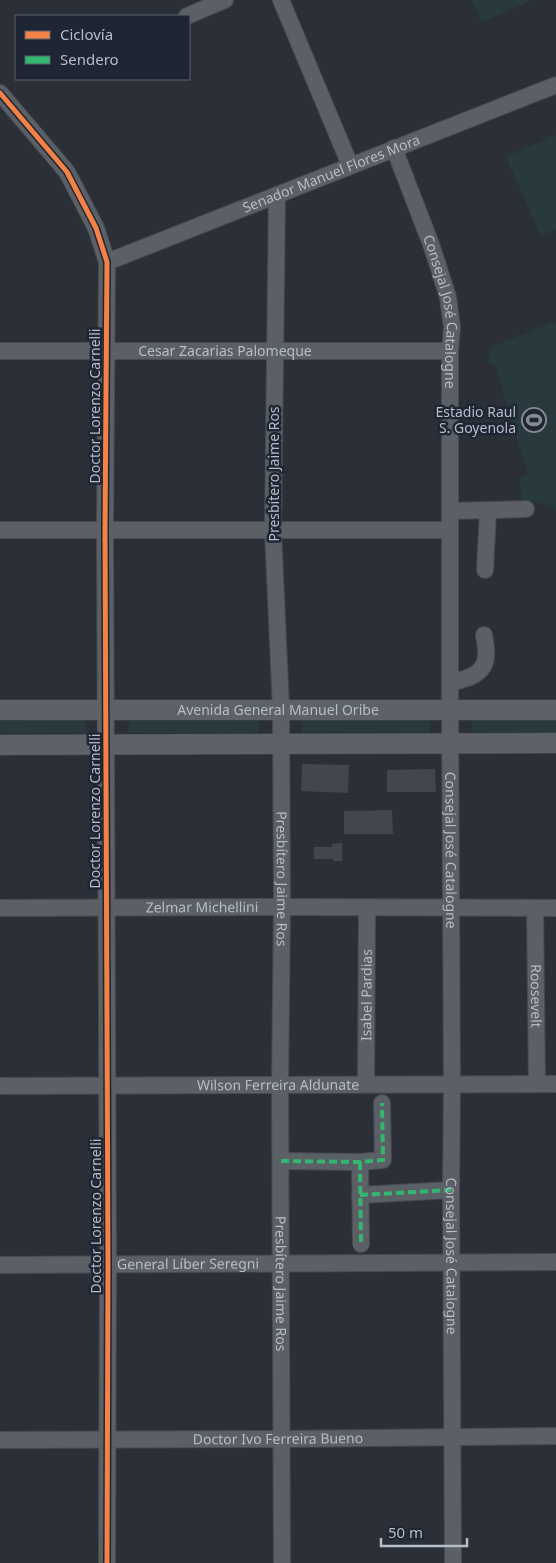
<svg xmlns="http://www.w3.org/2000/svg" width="556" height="1563" font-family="'Noto Sans',sans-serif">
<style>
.green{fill:#283a3d}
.building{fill:#42464d}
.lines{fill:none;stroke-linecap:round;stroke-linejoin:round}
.minor-casing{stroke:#474b51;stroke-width:18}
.major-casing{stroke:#494d55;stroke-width:21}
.minor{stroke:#5b5f66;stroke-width:16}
.major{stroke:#5d6168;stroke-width:20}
.quiet{stroke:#33b770;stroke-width:4;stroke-dasharray:8 4;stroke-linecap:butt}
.cycleway-casing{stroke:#1f2633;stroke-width:8}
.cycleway{stroke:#f48246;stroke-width:5}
.labels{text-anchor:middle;stroke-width:5;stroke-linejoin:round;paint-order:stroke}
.street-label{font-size:14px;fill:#b6bcc8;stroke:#1f2633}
.poi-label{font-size:14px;fill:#b6bcc8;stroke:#1f2633;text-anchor:end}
</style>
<rect width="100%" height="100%" fill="#2b3038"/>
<g class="green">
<polygon points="472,0 533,0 482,22"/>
<polygon points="556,135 556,229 541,236 506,157"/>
<polygon points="553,322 556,324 556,511 552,506 521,499 520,478 528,475 495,365 488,363 491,347"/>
<polygon points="85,720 85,733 0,733 0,721"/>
<rect x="302" y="720" width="128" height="12"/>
<rect x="472" y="720" width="84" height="12"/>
<rect x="129" y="721" width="130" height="12"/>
</g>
<g class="building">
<polygon points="302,764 349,765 348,793 301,791"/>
<polygon points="435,769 436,792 387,792 387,770"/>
<polygon points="392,810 393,834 344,834 344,811"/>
<polygon points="342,843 342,861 333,861 333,859 314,859 314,847 332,847 332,844"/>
</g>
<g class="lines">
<defs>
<g id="minor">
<polyline points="281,0 350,165"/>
<polyline points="187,16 225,0"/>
<polyline points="0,93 67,172 96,228 107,262 105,530 108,1265 107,1563"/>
<path id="s1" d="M394 148 432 247 448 297 452 327 450 351V709L452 1085 451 1190 453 1563"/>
<path id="s2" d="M277 195 273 531 281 709 282 907 280 1086 282 1563"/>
<path id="s3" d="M107 262 556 85"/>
<path id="s4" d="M0 351H450"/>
<polyline points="450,511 526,509"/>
<polyline points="0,530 450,530"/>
<polyline points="485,570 488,510"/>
<path d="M450 683C466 679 485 675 486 656 487 649 485 642 484 635"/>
<path id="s5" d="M0 908 282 907 556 908"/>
<path id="s6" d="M535 908 537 1084"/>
<path id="s7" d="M366 1084 367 908"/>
<path id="s8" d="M0 1086 556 1084"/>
<polyline points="281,1161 360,1162 383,1160 382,1103"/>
<polyline points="360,1162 361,1244"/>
<polyline points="360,1195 451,1190"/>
<path id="s9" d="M0 1265 556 1262"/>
<path id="s10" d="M0 1440 281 1439 556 1436"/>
</g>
<g id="major">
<path id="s11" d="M0 710H556"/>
<polyline points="0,745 556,743"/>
</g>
</defs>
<use href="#minor" class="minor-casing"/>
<use href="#major" class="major-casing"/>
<use href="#minor" class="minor"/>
<use href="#major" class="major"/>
<g class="quiet">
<polyline points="281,1161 360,1162 383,1160 382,1103"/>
<polyline points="360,1162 361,1244"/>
<polyline points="360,1195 451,1190"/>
</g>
<defs>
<polyline id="cycleway" points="0,93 67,172 96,228 107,262 105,530 108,1265 107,1563"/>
</defs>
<use href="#cycleway" class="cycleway-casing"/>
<use href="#cycleway" class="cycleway"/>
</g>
<defs>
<symbol id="stadium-ring" viewBox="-11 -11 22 22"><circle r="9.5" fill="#1f2633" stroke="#858b96" stroke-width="1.5"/><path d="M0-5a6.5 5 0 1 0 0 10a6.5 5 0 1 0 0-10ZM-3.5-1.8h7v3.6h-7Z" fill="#858b96"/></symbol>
</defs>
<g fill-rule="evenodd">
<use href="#stadium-ring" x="520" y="406" width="28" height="28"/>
</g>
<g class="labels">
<g class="street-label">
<text dy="5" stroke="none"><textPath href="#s3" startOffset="241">Senador Manuel Flores Mora</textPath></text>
<text dy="5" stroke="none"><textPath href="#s1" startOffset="172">Consejal José Catalogne</textPath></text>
<text dy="5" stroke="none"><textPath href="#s4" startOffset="225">Cesar Zacarias Palomeque</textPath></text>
<text transform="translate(95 406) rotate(-90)" y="5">Doctor Lorenzo Carnelli</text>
<text transform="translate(274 474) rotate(-90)" y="5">Presbítero Jaime Ros</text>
<text dy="5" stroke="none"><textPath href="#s11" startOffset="278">Avenida General Manuel Oribe</textPath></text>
<text transform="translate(95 811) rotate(-90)" y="5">Doctor Lorenzo Carnelli</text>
<text dy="5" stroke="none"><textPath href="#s1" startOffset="712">Consejal José Catalogne</textPath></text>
<text dy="5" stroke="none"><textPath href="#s2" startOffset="684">Presbítero Jaime Ros</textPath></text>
<text dy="5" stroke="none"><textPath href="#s5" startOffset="202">Zelmar Michellini</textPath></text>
<text dy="5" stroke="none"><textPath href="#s7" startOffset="89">Isabel Pardias</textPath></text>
<text dy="5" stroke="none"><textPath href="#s6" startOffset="88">Roosevelt</textPath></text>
<text dy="5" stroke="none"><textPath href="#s8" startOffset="278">Wilson Ferreira Aldunate</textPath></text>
<text transform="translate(96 1216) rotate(-90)" y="5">Doctor Lorenzo Carnelli</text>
<text dy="5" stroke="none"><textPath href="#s1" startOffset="1118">Consejal José Catalogne</textPath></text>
<text dy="5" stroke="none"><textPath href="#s9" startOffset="188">General Líber Seregni</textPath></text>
<text dy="5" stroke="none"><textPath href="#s2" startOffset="1089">Presbítero Jaime Ros</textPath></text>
<text dy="5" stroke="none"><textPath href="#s10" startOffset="278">Doctor Ivo Ferreira Bueno</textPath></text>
</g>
<g class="poi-label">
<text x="516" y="417">Estadio Raul<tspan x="516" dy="16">S. Goyenola</tspan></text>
</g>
</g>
<rect x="15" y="15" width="175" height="65" fill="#1f2633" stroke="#5b626f"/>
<rect x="25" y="31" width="25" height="8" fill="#f48246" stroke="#5b626f"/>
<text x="60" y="40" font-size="15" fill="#b6bcc8">Ciclovía</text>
<rect x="25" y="56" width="25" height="8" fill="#33b770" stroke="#5b626f"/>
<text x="60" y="65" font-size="15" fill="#b6bcc8">Sendero</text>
<path d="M381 1538v8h86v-8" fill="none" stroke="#b6bcc8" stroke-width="2.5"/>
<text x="388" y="1538" font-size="15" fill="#b6bcc8" stroke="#1f2633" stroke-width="4" paint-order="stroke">50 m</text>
</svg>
